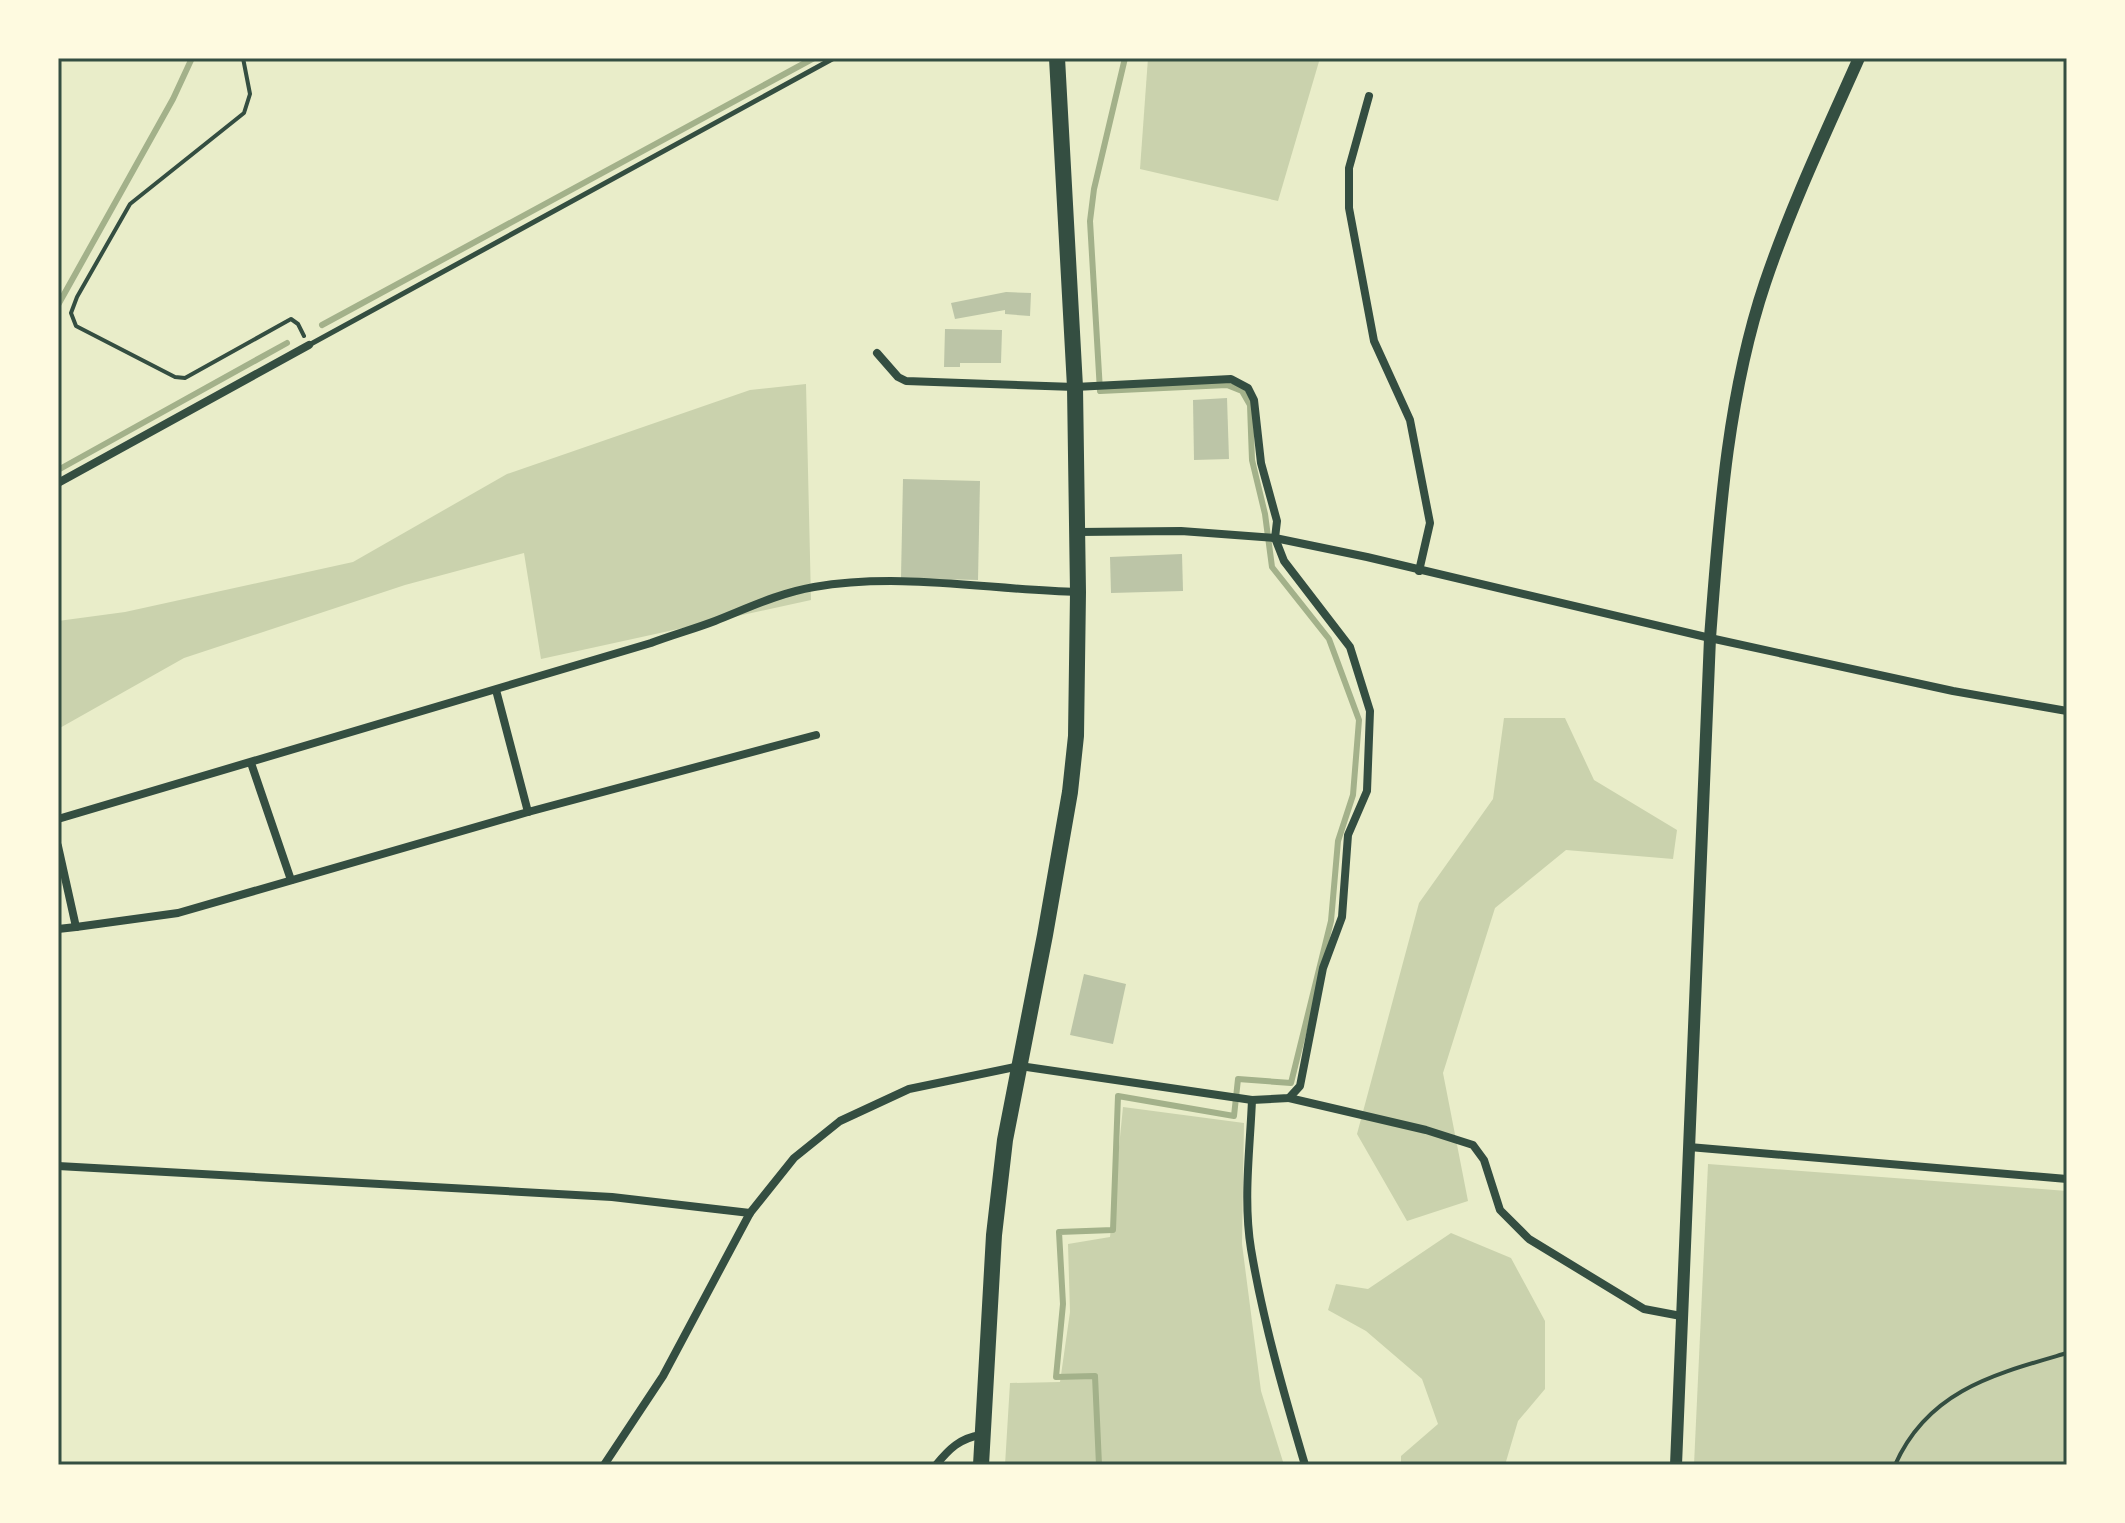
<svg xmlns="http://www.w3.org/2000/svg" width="2125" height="1523" font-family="Quicksand,sans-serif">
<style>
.green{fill:#cad2ad}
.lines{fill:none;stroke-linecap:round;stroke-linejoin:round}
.stream{stroke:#a3b18a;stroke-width:6}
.building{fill:#bcc5a7}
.path{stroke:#344e41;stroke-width:4}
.service{stroke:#344e41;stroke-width:5}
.minor{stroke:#344e41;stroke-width:8}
.tertiary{stroke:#344e41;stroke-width:12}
.trunk{stroke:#344e41;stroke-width:16}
.neatline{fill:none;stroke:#344e41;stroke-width:3}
</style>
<rect width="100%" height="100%" fill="#e9edc9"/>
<g class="green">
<polygon points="1148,58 1320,58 1278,201 1140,169"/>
<polygon points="806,384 811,600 541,659 524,553 405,585 184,658 58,729 58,621 125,612 353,562 507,474 750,390"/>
<polygon points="1504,718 1565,718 1594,780 1677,830 1673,859 1566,850 1495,908 1443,1073 1468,1201 1407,1221 1357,1134 1419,903 1493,799"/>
<polygon points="1123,1107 1244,1123 1242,1244 1261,1391 1284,1465 1005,1465 1010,1383 1060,1382 1070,1312 1068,1244 1110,1237"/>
<polygon points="1708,1164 2067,1191 2067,1465 1694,1465"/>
<polygon points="1451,1233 1511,1258 1545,1321 1545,1389 1518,1421 1505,1465 1401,1465 1401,1456 1438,1424 1422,1379 1366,1331 1328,1310 1336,1284 1368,1289"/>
</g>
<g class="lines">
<g class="stream">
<polyline points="58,305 173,99 192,58"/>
<polyline points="322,325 814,58"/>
<polyline points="58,470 287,343"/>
<polyline points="1099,1465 1095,1376 1056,1377 1063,1304 1059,1232 1113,1230 1118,1096 1234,1116 1238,1079 1291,1083 1331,921 1338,841 1353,795 1359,720 1329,639 1272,567 1265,514 1252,460 1250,405 1242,391 1227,385 1100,391 1090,221 1094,189 1125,58"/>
</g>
</g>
<g class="building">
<polygon points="1006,292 1031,293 1030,316 1005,314 1005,310 955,319 951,303"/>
<polygon points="945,329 1002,330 1001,363 960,363 960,367 944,367"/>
<polygon points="1227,398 1229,459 1194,460 1193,400"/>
<polygon points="903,479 980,481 978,580 901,578"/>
<polygon points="1182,554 1183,591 1111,593 1110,557"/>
<polygon points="1084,974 1126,984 1113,1044 1070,1035"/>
</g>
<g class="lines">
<g class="path">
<polyline points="243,58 250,94 244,113 130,204 77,297 71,313 76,326 175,377 185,378 291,319 298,324 304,336"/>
<path d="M1895 1465C1928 1390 1995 1374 2067 1353"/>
</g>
<polyline class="service" points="309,345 834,58"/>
<g class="minor">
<polyline points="1369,96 1349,168 1349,208 1374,341 1410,420 1430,523 1419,571"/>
<polyline points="58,483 309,345"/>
<polyline points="1078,532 1181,531 1275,538 1367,557 1710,638 1953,691 2067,711"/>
<polyline points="496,690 528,812"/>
<polyline points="251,763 291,880"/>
<path d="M58 819 651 643C672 635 694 629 715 621 748 608 779 593 814 587 902 572 989 590 1078 592"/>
<polyline points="58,846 76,927 58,929"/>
<polyline points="76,927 178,913 528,812 816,735"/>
<polyline points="1289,1098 1426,1130 1473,1145 1484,1160 1500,1210 1529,1239 1644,1309 1681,1316"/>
<path d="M1252 1100C1250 1149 1243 1200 1251 1249 1263 1321 1284 1394 1305 1465"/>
<polyline points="1689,1147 2067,1179"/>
<polyline points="58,1166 612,1197 750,1213"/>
<polyline points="604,1465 663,1376 750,1213 794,1158 840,1121 909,1089 1020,1066 1252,1100 1289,1098 1300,1086 1323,968 1342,917 1348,835 1367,791 1370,711 1350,647 1284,561 1275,538 1277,521 1261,463 1254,400 1248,388 1231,379 1075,387 906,381 898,377 877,353"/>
<path d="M936 1465C949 1449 960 1438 981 1435"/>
</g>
<path class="tertiary" d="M1676 1465 1710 638C1719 520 1727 396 1765 283 1791 206 1826 132 1859 58"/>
<polyline class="trunk" points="981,1465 994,1235 1005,1140 1045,935 1070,792 1076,736 1078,592 1075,387 1057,58"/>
</g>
<rect width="2125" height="1523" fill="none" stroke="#fefae0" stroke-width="120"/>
<rect x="60" y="60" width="2005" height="1403" class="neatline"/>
</svg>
